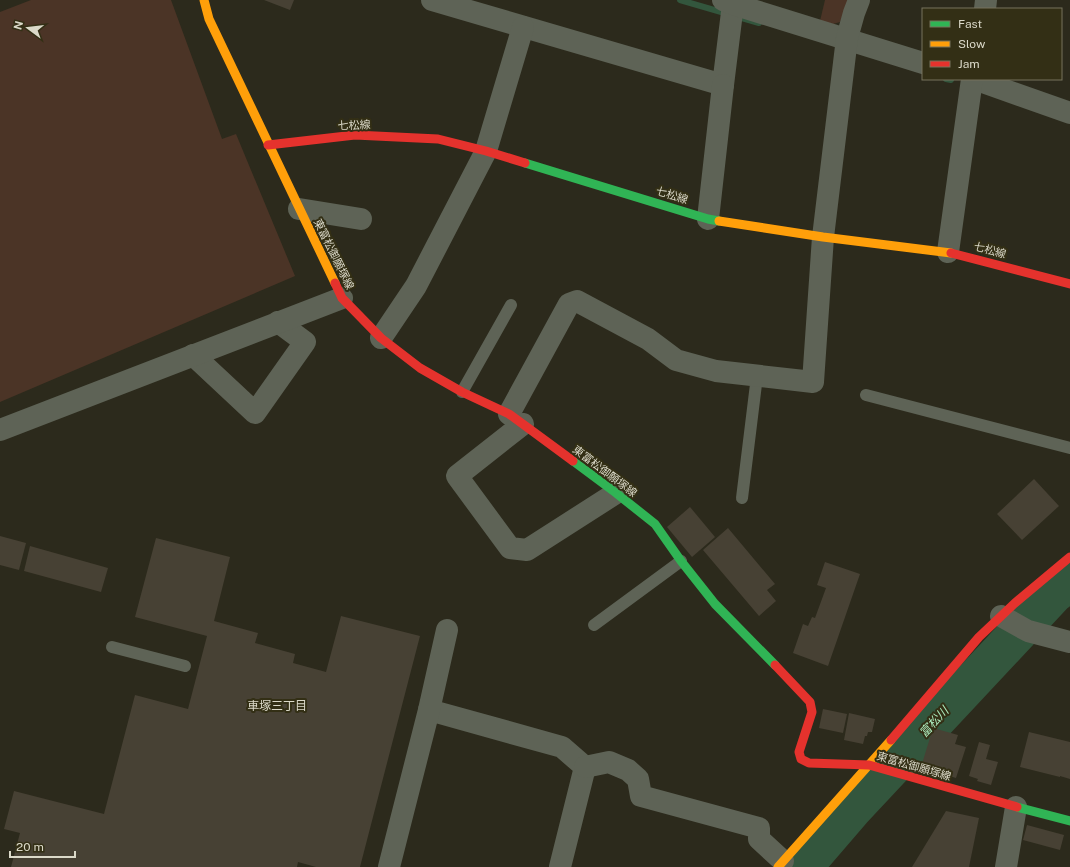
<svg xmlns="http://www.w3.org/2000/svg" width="1070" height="867" font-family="'Public Sans','Noto Sans JP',sans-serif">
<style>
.green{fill:#4b3426}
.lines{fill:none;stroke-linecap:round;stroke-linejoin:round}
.stream{stroke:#33563d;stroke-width:6}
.river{stroke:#33563d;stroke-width:39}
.building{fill:#474134}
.lane{stroke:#5e6356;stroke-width:12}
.street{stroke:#5e6356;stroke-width:22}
.fast{stroke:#30b455;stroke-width:9}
.slow{stroke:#ff9f0a;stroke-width:9}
.jam{stroke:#e5322d;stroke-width:9}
.labels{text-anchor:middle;stroke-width:4;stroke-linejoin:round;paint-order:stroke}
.street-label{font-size:11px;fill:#dbd9c9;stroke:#332f15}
.neighbourhood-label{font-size:12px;fill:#dbd9c9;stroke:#332f15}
.water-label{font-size:12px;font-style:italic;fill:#aeefc1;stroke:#332f15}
</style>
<rect width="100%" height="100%" fill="#2c2a1c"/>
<g class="green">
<polygon points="31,0 171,0 222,139 236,134 295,276 0,402 0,12"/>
<polygon points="825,0 849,0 840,22 833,24 820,21"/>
</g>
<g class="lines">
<g class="stream">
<polyline points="680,0 759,23"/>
<polyline points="946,79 951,80"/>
</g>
<polyline class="river" points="803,867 852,810 1054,594 1070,582"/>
</g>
<g class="building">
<polygon points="264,0 294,0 290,10"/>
<polygon points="1034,479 1059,506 1022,540 997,514"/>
<polygon points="690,507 715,537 692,557 667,527"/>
<polygon points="728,528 775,584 767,590 776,601 759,616 703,550"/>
<polygon points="0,536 26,543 19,570 0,565"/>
<polygon points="156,538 230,557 214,621 258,633 255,643 295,654 293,663 326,672 341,616 420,636 360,867 316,867 298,862 297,867 11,867 20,833 4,829 14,791 104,814 135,695 188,709 207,636 135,617"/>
<polygon points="30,546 108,568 101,592 24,571"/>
<polygon points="825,562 860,574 828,666 793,653 803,624 808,626 812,617 815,618 826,588 817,585"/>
<polygon points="823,709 847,714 843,733 819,728"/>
<polygon points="849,713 875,719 872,732 868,732 867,736 865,736 863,744 844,740"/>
<polygon points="933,728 958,735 955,744 966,747 956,778 921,767"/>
<polygon points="1029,732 1070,742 1070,779 1060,776 1060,777 1020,767"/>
<polygon points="979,742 990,745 986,759 998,762 991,785 977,781 978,779 969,776"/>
<polygon points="946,811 979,818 969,867 912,867"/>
<polygon points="1027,825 1064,835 1060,850 1023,840"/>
</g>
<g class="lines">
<g class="lane">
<polyline points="462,392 511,305"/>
<polyline points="866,395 1070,448"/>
<polyline points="742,498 757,376"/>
<polyline points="594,625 681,561"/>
<polyline points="112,647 185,666"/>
</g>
<g class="street">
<polyline points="432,0 723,85 733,4"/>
<polyline points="723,0 733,4 923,63"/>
<polyline points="985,9 986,0"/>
<polyline points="974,79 1070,113"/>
<polyline points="299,209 361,219"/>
<polyline points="708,219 723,85"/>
<polyline points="948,252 972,79"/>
<polyline points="381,338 416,286 486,151 523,27"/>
<polyline points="193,355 255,413 305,342 278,322"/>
<polyline points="509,414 569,304 577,301 648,339 676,360 716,371 813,382 823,237 847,38 854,13 859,0"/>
<polyline points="523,424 457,476 510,548 527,550 616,493"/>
<polyline points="0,430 342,298"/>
<polyline points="1001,616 1028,631 1070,642"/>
<polyline points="429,710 562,747 585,767 560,867"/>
<polyline points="585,767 609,762 628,770 638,779 641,796 759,828 759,839 783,861"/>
<polyline points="389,867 429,710 447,630"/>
<polyline points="1006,867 1016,807"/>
</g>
<g class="fast">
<polyline points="525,163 708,219 719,221"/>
<polyline points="573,461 616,493 655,524 681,561 715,604 775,665"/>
<polyline points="1017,807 1070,821"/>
</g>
<g class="slow">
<polyline points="204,0 209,19 335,283"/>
<polyline points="719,221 823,237 951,253"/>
<polyline points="778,867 891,740"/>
</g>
<g class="jam">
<polyline points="268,145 355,135 438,139 486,151 525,163"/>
<polyline points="951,253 1070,284"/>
<polyline points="335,283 342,298 381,338 420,368 462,392 509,414 573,461"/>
<polyline points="775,665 810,702 812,712 799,752 801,759 809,763 869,765 1017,807"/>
<polyline points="891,740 979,637 1015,603 1070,557"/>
</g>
</g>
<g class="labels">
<g class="street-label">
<text transform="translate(354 125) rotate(-2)" y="4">七松線</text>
<text transform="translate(672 195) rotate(17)" y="4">七松線</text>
<text transform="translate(990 250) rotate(15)" y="4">七松線</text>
<text transform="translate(334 254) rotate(64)" y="4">東富松御願塚線</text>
<text transform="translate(605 471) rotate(37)" y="4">東富松御願塚線</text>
<text transform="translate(914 766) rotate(16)" y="4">東富松御願塚線</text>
</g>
<g class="neighbourhood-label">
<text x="277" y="710">車塚三丁目</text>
</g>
<g class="water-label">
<text transform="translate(934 722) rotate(-47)" y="4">富松川</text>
</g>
</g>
<rect x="922" y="8" width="140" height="72" fill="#332f15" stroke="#76735d"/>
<rect x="930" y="21" width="20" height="6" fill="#30b455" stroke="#76735d"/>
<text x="958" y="28" font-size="12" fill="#dbd9c9">Fast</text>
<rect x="930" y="41" width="20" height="6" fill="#ff9f0a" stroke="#76735d"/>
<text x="958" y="48" font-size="12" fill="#dbd9c9">Slow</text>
<rect x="930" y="61" width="20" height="6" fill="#e5322d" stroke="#76735d"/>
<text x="958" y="68" font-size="12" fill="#dbd9c9">Jam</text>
<g transform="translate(28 28) rotate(285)" stroke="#332f15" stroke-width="3" paint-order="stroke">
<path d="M0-3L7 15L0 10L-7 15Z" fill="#dbd9c9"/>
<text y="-6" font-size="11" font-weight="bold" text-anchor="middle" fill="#dbd9c9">N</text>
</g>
<path d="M10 851v6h65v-6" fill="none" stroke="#dbd9c9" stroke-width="2"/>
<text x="16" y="851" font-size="12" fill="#dbd9c9" stroke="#332f15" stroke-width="3" paint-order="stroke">20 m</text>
</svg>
